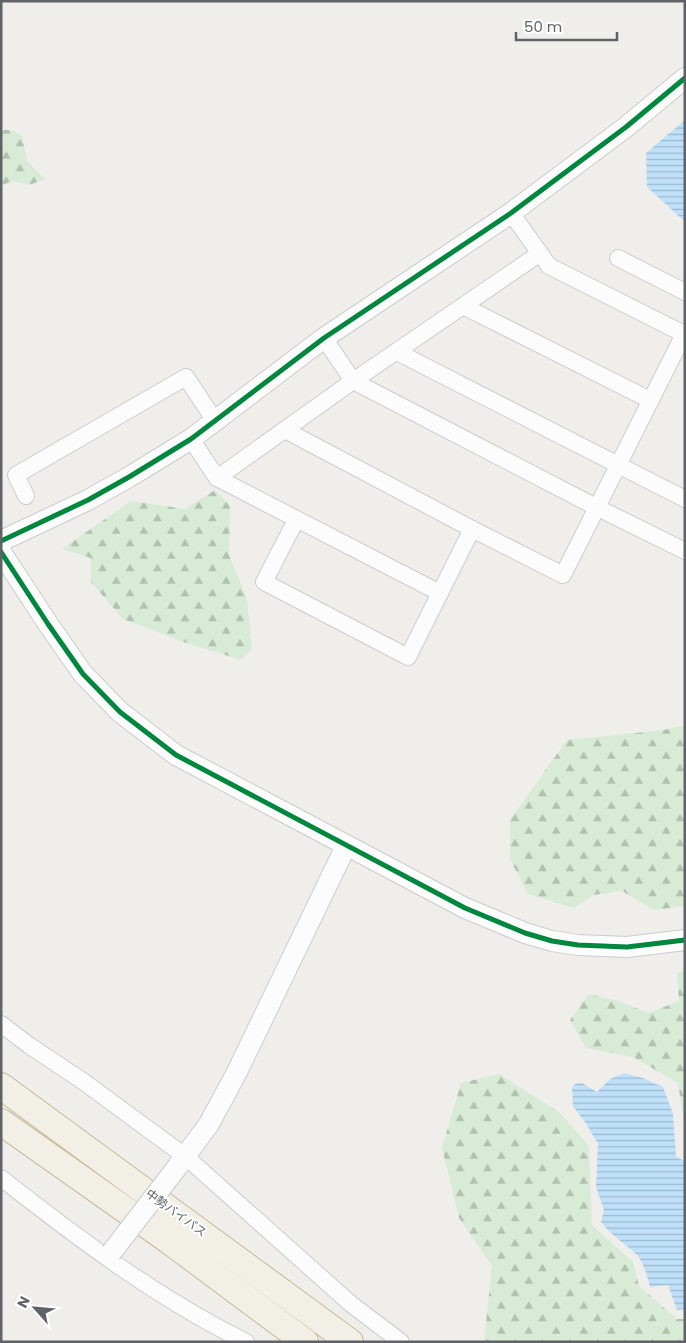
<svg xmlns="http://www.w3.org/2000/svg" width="686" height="1343" font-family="Poppins,'Noto Sans JP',sans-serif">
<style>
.forest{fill:url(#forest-firs)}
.water{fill:url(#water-rules)}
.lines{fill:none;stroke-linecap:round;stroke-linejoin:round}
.minor-casing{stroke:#cbcccc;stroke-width:18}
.tertiary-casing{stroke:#cbcccc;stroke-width:22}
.trunk-casing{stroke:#c8b996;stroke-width:28}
.minor{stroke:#fdfcfc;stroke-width:16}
.tertiary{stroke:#fdfcfc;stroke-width:20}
.trunk{stroke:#f2f0e6;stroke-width:26}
.tertiary-bridge-casing{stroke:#cbcccc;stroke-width:22;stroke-linecap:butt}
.tertiary-bridge{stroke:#fdfcfc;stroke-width:20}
.cycleway-casing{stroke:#fff;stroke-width:8}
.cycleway{stroke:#00873e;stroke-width:5}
.labels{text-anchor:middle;stroke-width:4;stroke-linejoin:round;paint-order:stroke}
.street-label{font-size:12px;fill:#5f6368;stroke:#fff}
</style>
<defs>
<pattern id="forest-firs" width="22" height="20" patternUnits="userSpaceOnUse" patternTransform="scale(1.25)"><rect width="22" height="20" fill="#d8ebd6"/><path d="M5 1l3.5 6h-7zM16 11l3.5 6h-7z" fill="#b2c2b1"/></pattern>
<pattern id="water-rules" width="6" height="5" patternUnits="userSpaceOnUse" patternTransform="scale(1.25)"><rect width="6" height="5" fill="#bfe0f9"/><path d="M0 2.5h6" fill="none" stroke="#9eb9cd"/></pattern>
</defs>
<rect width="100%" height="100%" fill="#efeeea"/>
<g class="forest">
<polygon points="1,130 12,130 22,136 27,161 45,179 30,185 12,181 1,186"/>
<polygon points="215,490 230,506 229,555 247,599 252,649 241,660 184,642 123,619 91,582 91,558 62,549 131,501 185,509"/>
<polygon points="685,725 685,906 654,910 622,891 593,895 574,908 528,894 510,859 510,820 567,740 664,730"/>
<polygon points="685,971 685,1128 678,1083 633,1057 586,1048 570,1020 589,994 618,1001 649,1013 679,1001 677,973"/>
<polygon points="499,1074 559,1112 589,1146 592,1225 633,1262 639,1286 677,1319 685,1319 685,1342 484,1342 492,1266 459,1218 442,1148 461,1083"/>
</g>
<g class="water">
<polygon points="685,120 685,222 647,187 646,153"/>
<path d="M624 1073 643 1078 663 1087 673 1114 676 1156 685 1162V1309L677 1310 668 1285 650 1287C647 1276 644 1262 636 1254 623 1242 613 1237 601 1222L604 1210 596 1187 598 1144 585 1122 573 1106 572 1088 575 1084 582 1083 597 1092 610 1079Z"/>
</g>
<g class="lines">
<defs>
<g id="minor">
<polyline points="511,213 549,266 684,334"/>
<polyline points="618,258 685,292"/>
<polyline points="463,306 650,400"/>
<polyline points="324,338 353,381 596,507 685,551"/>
<polyline points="397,352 685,499"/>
<polyline points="285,430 472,529 563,575 685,332"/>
<polyline points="191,439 217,478 440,593"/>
<polyline points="217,478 353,381 539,254"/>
<polyline points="26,496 16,475 186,377 215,421"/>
<polyline points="296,520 264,582 408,657 472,529"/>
<polyline points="1,1024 30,1046 84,1082 186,1157 351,1304 401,1342"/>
<path d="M1 1178C79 1239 157 1298 246 1342"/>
</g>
<g id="tertiary">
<polyline points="1,541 88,500 129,477 191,439 324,338 511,213 626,127 685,78"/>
<polyline points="1,552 48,624 83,674 120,712 176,755 465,908 525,933 552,941 578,945 627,947 685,940"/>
<polyline points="178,1166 209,1124 236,1074 346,846"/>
</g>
<g id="trunk">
<polyline points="1,1086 350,1342"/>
<polyline points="1,1122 168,1240 305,1342"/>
</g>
</defs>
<use href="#minor" class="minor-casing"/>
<use href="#tertiary" class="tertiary-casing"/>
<use href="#trunk" class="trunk-casing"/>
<use href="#minor" class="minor"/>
<use href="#tertiary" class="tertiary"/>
<use href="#trunk" class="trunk"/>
<defs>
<polyline id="tertiary-bridge" points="111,1253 178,1166"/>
</defs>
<use href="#tertiary-bridge" class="tertiary-bridge-casing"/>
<use href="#tertiary-bridge" class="tertiary-bridge"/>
<defs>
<g id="cycleway">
<polyline points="1,541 88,500 129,477 191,439 324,338 511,213 626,127 685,78"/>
<polyline points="1,552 48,624 83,674 120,712 176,755 465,908 525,933 552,941 578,945 627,947 685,940"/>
</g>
</defs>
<use href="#cycleway" class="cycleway-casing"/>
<use href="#cycleway" class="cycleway"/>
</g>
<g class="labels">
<g class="street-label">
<text transform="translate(176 1213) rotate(36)" y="4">中勢バイパス</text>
</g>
</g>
<rect width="686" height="1343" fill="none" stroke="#5f6368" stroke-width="5"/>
<g transform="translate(35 1308) rotate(297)" stroke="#ffffff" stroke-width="4" paint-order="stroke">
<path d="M0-4L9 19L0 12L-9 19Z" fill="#5f6368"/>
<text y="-8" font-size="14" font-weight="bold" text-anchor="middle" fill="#5f6368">N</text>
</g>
<path d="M516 32v8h101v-8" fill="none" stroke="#5f6368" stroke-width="2.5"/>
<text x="524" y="32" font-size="15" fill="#5f6368" stroke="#ffffff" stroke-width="4" paint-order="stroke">50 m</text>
</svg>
